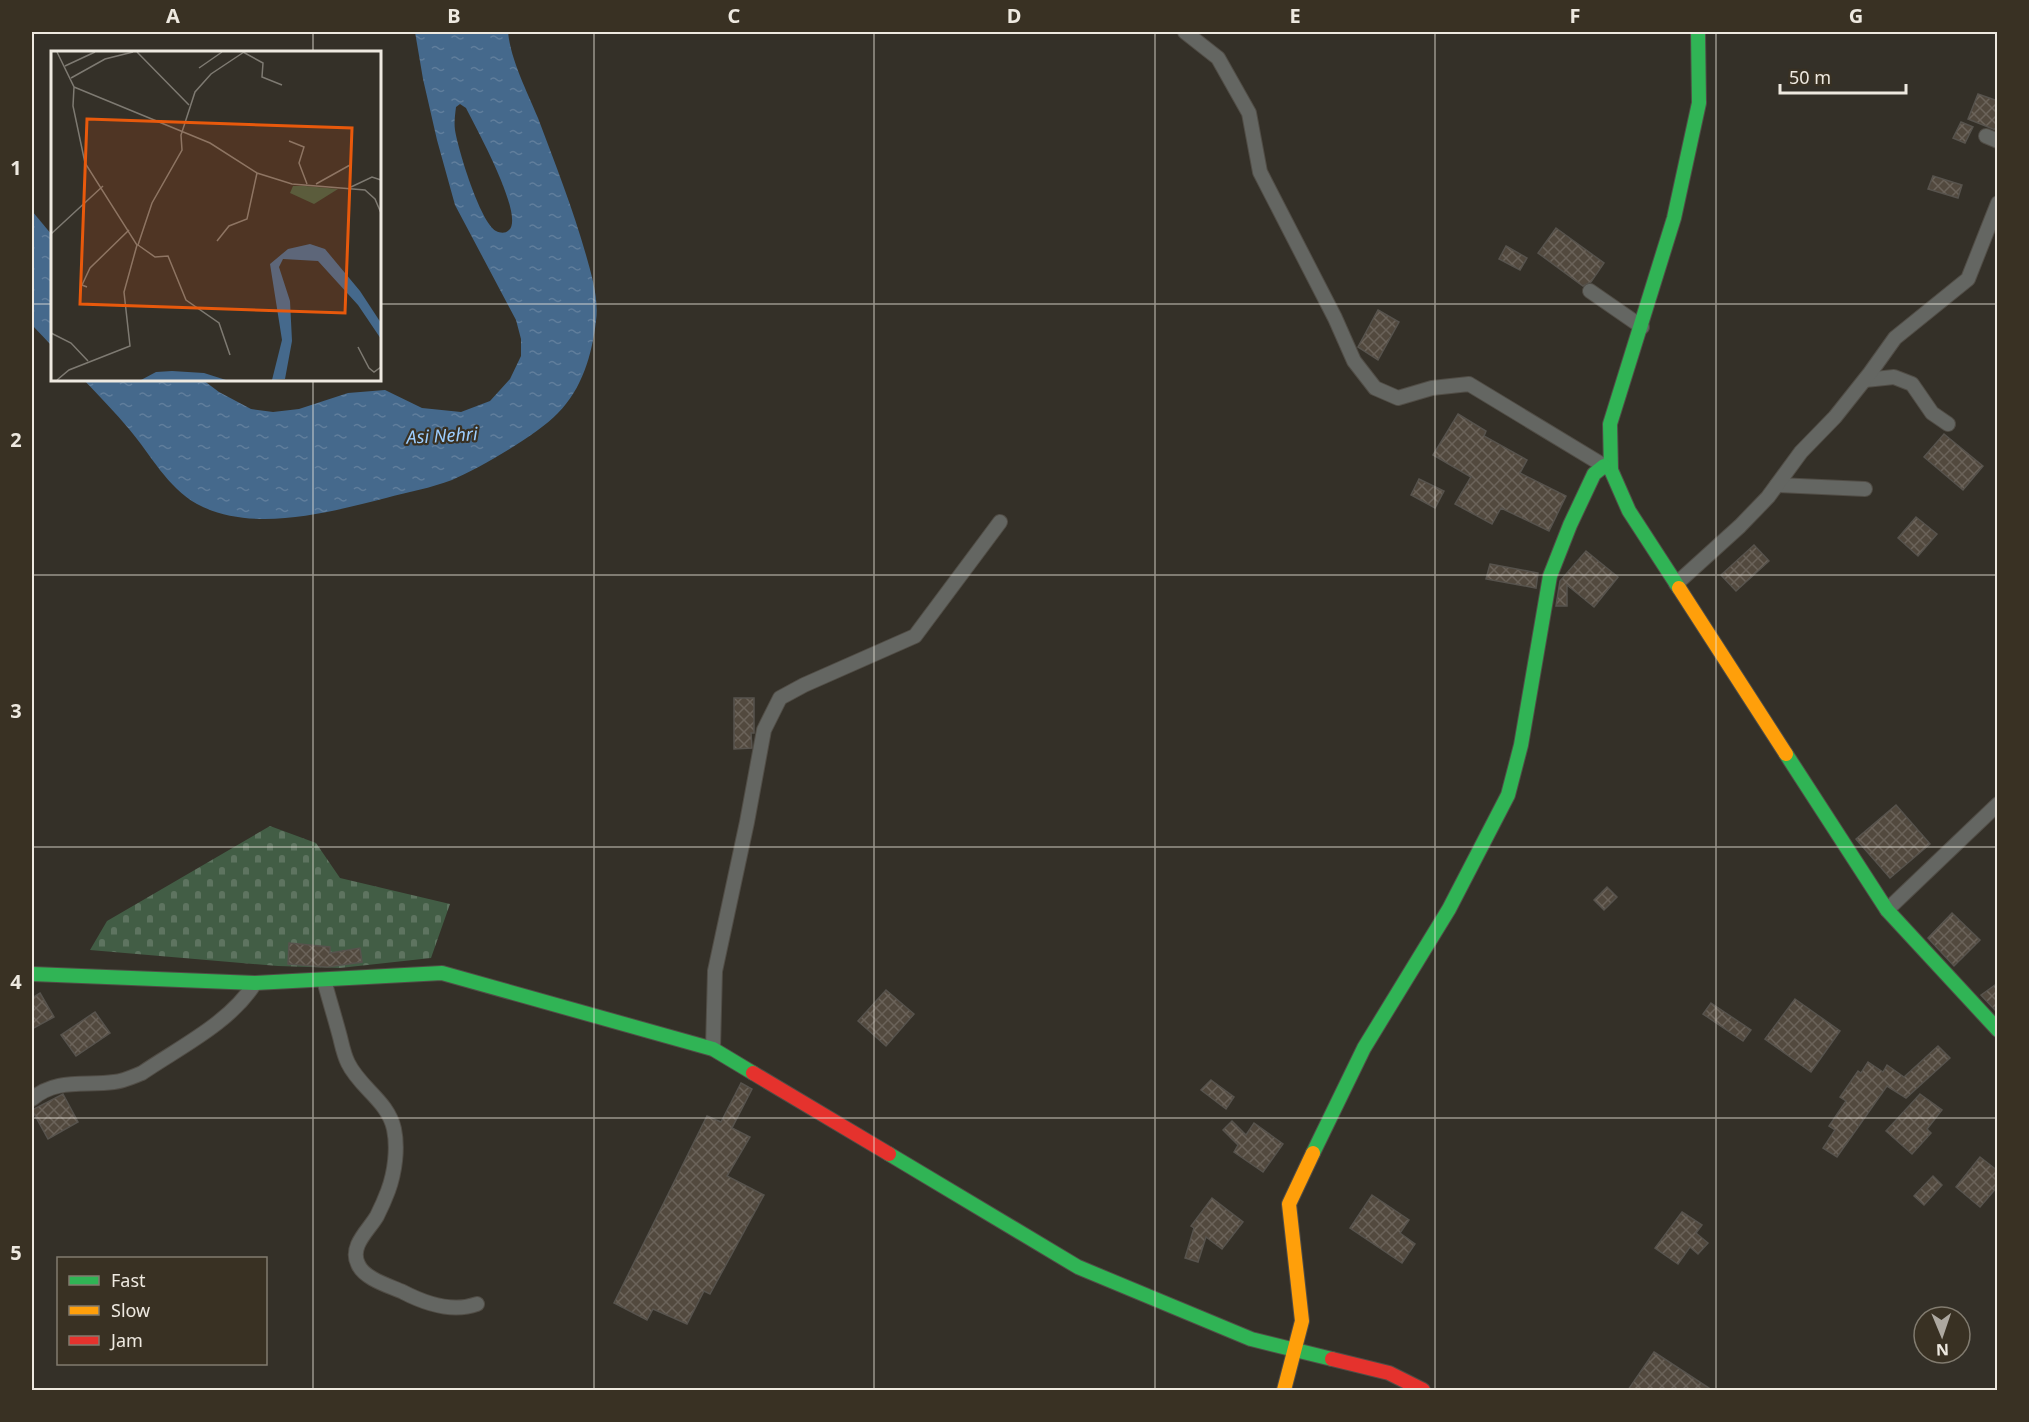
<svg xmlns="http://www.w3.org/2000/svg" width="2029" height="1422" font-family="'Noto Sans',sans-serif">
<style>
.cemetery{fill:url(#cemetery-stones)}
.water{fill:url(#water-ripples);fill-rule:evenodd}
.building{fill:url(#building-cross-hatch);stroke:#57534d;stroke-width:1.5}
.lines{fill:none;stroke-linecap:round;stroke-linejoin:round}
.street-casing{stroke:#514d46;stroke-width:16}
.fast-casing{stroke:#514d46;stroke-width:16}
.slow-casing{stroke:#514d46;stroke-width:16}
.jam-casing{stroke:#514d46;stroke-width:16}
.street{stroke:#646662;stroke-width:14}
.fast{stroke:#30b455;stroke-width:14}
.slow{stroke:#ff9f0a;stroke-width:14}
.jam{stroke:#e5322d;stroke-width:14}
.grid{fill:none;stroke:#eee9e0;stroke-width:1.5;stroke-opacity:0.55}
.labels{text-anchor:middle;stroke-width:4.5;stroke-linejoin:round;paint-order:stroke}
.water-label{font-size:18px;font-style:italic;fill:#9dceff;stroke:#393123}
.inset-road{fill:none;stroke:#7e7a72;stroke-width:1.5}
.view{fill:#e8590c;fill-opacity:0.15;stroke:#e8590c;stroke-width:3}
.inset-edge{fill:none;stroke:#eee9e0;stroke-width:3}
.neatline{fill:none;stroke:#eee9e0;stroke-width:2}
.grid-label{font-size:20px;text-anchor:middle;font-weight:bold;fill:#eee9e0}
</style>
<defs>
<pattern id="cemetery-stones" width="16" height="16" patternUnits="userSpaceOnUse" patternTransform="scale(1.5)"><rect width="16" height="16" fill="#425d45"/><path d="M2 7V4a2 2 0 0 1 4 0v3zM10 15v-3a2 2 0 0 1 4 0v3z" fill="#5e7460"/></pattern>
<pattern id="water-ripples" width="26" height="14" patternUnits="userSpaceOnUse" patternTransform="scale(1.5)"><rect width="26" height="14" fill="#45698c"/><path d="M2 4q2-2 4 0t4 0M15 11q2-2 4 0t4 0" fill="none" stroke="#607e9c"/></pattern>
<pattern id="building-cross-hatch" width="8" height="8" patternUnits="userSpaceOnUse" patternTransform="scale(1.5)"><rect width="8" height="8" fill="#52493e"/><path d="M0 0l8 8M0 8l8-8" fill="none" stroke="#6b635a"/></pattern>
</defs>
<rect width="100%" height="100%" fill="#343028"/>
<polygon class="cemetery" points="270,826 316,843 340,878 450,904 431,958 340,968 278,966 90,950 107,921"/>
<g class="water">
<path d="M415 32H508C511 61 527 91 538 118 555 163 573 209 586 255 592 276 599 300 596 321 592 355 582 389 558 413 537 435 480 468 452 480 431 488 408 492 386 498 330 512 253 534 197 504 167 487 151 455 129 429 115 412 99 396 84 380H203L219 392 251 409 273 412 299 409 348 393 385 390 422 408 461 412 490 401 510 379 521 356V339L516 320 455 205 437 140 423 79ZM460 104 466 108C475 126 525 216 509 230 505 234 500 233 496 231 480 222 458 149 455 130 454 123 455 115 456 107Z"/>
<polygon points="32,211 52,235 52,346 32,325"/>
</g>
<g class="building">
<polygon points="1978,94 1998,101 1998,131 1968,119"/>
<polygon points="1961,122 1973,127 1965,143 1953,138"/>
<polygon points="1933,176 1962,185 1958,198 1928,189"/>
<polygon points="1556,228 1604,263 1591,282 1583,286 1538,253"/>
<polygon points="1506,246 1527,258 1520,270 1499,259"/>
<polygon points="1378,310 1399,322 1378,360 1358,347"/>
<polygon points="1458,414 1486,431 1484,436 1527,460 1520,473 1566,496 1549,531 1501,508 1492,524 1455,504 1471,477 1433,455"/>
<polygon points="1944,434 1983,466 1963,490 1924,457"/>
<polygon points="1419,479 1444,491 1435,508 1411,495"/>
<polygon points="1916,517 1937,534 1918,556 1898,538"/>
<polygon points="1754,545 1769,561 1736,591 1721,575"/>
<polygon points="1586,551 1618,577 1594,607 1567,585 1567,606 1556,606 1560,581"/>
<polygon points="1490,564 1538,573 1536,588 1486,579"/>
<polygon points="734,698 754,698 754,733 751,733 752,748 734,749"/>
<polygon points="1896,805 1930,844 1890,878 1856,839"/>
<polygon points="1607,887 1617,897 1604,910 1594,900"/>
<polygon points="1952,913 1980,940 1954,966 1928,938"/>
<polygon points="289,943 330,947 330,953 360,948 362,962 327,967 288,964"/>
<polygon points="1998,983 1998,1013 1981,995"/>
<polygon points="886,990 914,1014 886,1046 858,1021"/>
<polygon points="40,993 54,1017 32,1029 32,998"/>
<polygon points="1795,999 1840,1031 1811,1072 1765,1039"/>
<polygon points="1711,1003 1751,1030 1743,1041 1703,1014"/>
<polygon points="95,1012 110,1033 76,1056 61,1035"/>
<polygon points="1938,1046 1950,1058 1906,1098 1887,1086 1837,1157 1823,1148 1835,1130 1829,1126 1846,1101 1840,1097 1858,1071 1861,1073 1868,1062 1883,1072 1887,1065 1904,1077"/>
<polygon points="1211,1080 1234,1097 1226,1109 1201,1090"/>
<polygon points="741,1083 752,1089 732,1128 750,1137 727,1176 764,1195 710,1294 704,1291 687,1324 653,1309 647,1320 614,1303 707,1116 721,1122"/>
<polygon points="63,1094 78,1122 48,1139 32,1110"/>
<polygon points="1920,1094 1942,1110 1927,1129 1931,1133 1912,1154 1886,1131"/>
<polygon points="1232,1121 1246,1135 1254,1123 1283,1144 1263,1172 1234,1152 1238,1145 1223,1130"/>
<polygon points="1980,1157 1998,1171 1998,1186 1980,1207 1956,1187"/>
<polygon points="1933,1176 1942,1185 1924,1205 1914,1196"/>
<polygon points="1372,1195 1409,1220 1400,1233 1415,1244 1402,1263 1350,1228"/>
<polygon points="1212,1198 1243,1222 1222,1249 1206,1237 1198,1262 1185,1258 1194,1228 1191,1226"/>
<polygon points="1682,1212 1702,1225 1696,1233 1708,1243 1698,1254 1690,1247 1678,1264 1655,1248"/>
<polygon points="1654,1352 1712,1390 1628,1390"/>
</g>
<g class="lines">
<defs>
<g id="street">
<polyline points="1185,32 1218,58 1249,113 1260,172 1335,318 1354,361 1375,388 1398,398 1432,388 1469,384 1611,470"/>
<polyline points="1986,136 1998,141"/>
<polyline points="1590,291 1642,327"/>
<polyline points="1865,380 1894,377 1912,384 1932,413 1948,424"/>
<polyline points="1777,485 1865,489"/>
<polyline points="1676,584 1740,526 1768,497 1801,452 1835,417 1870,373 1895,338 1968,279 1998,203"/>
<polyline points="1887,910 1998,804"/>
<path d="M324 980C329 999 335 1018 340 1037 342 1045 344 1055 348 1063 360 1088 388 1101 394 1129 398 1148 395 1172 388 1191 385 1199 381 1208 377 1216 369 1230 349 1246 358 1264 364 1279 390 1286 403 1292 426 1304 452 1313 477 1304"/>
<polyline points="713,1049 715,971 747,822 764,730 780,698 804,685 915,636 1000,522"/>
<path d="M32 1099C56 1078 85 1086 114 1082 124 1081 132 1077 142 1073 180 1047 230 1023 255 983"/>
</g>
<g id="fast">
<polyline points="1679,588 1629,511 1611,470 1610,424 1674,218 1699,103 1698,32"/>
<polyline points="1786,754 1887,910 1998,1030"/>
<polyline points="32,974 255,983 442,973 713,1049 753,1073"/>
<polyline points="1313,1153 1364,1048 1449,909 1508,795 1521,745 1550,576 1570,525 1594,474 1604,466"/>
<polyline points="889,1154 1078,1267 1251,1339 1332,1359"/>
</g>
<g id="slow">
<polyline points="1679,588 1786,754"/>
<polyline points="1284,1390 1302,1321 1289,1204 1313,1153"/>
</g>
<g id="jam">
<polyline points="753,1073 889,1154"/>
<polyline points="1332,1359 1389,1373 1423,1390"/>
</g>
</defs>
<use href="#street" class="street-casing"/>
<use href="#fast" class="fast-casing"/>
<use href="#slow" class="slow-casing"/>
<use href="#jam" class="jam-casing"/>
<use href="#street" class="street"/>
<use href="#fast" class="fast"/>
<use href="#slow" class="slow"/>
<use href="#jam" class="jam"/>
</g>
<path class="grid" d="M313 32V52M594 32V1390M874 32V1390M1155 32V1390M1435 32V1390M1716 32V1390M32 304H52M380 304H1998M313 380V1390M32 575H1998M32 847H1998M32 1118H1998"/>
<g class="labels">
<g class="water-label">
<text transform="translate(442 436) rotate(-3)" y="6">Asi Nehri</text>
</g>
</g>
<g transform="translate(51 51)">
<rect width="330" height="330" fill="#343028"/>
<path d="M242 135H254L287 138 263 153 239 142Z" fill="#425d45"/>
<path d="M259 193 274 198 309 240 330 272V288L307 254 267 210 232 208 228 216 239 250 241 290 234 328 221 329 231 289 219 213 237 198ZM121 320 153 322 175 329H90L105 321Z" fill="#45698c"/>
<path class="inset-road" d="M86 1 138 54M192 1 212 12 211 26 231 34M14 15 44 1M148 17 171 1M20 27 54 8 82 1M23 36 159 92 206 122 241 133 314 139 324 148 330 162M238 90 253 96 248 112 256 133M265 133 299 114M300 136 321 126 330 129M0 183 52 135M166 190 178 175 196 168 206 122M87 194 101 152 131 99 130 84 144 41 160 23 193 1M87 194 104 206 117 205 135 249 168 272 179 304M36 236 31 234 39 217 78 179M0 282 20 292 37 310M307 296 318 317 323 321 330 316M6 329 18 319 79 295 73 241 86 194 34 112 22 55 23 36 6 1"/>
<path class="view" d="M36 68 301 77 294 262 29 253Z"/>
<rect width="330" height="330" class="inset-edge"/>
</g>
<rect width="2029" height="1422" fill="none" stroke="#393123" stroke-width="66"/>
<rect x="57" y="1257" width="210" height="108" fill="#393123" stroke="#817b6f" stroke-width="1.5"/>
<rect x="69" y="1276" width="30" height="9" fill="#30b455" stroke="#817b6f" stroke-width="1.5"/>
<text x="111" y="1287" font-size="18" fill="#eee9e0">Fast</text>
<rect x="69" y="1306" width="30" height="9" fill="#ff9f0a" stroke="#817b6f" stroke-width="1.5"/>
<text x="111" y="1317" font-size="18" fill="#eee9e0">Slow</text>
<rect x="69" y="1336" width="30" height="9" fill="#e5322d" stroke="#817b6f" stroke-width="1.5"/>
<text x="111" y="1347" font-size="18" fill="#eee9e0">Jam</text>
<g transform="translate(1942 1335) rotate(178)"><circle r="28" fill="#393123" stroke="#817b6f" stroke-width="1.5"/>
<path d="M0-4.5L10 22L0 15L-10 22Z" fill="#ada8a0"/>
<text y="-9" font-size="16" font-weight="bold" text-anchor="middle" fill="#eee9e0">N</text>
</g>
<path d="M1780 84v9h126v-9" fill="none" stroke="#eee9e0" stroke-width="3"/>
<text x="1789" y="84" font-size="18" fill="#eee9e0" stroke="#393123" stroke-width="4.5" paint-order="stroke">50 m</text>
<rect x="33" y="33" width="1963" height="1356" class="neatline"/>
<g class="grid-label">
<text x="173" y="23">A</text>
<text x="454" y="23">B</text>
<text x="734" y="23">C</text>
<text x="1014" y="23">D</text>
<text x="1295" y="23">E</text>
<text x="1575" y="23">F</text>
<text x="1856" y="23">G</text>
<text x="16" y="175">1</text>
<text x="16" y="447">2</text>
<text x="16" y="718">3</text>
<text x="16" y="989">4</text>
<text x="16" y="1260">5</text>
</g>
</svg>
